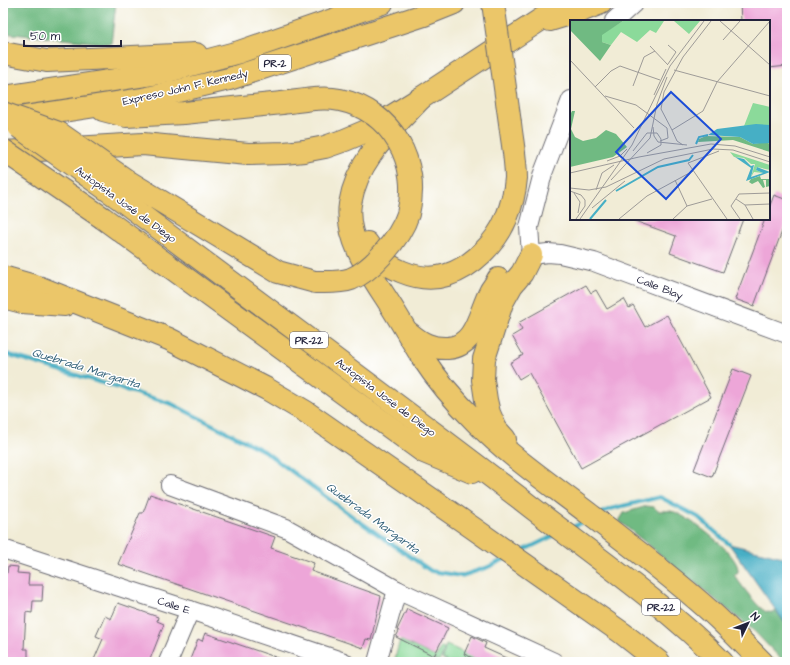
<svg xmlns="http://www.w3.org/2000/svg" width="790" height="665" font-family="'Architects Daughter',sans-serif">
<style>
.green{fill:#8bda9a;stroke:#567e6a}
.forest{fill:#70ba82;stroke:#496e5e}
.water{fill:#46afc5;stroke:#346880}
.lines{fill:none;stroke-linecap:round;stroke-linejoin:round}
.stream{stroke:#46afc5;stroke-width:4}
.building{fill:#eda6d8}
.minor-casing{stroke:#6a6971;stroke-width:20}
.highway-casing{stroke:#6a6971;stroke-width:24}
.minor{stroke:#fff;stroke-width:18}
.highway{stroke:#ebc669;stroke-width:22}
.highway-bridge-casing{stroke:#6a6971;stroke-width:24;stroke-linecap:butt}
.highway-bridge{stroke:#ebc669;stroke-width:22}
.labels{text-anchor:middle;stroke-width:3;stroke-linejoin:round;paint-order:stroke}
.shield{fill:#fff;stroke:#646476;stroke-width:1}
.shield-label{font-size:10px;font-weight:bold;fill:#22223b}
.street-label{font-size:11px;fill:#22223b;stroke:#fff}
.water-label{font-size:12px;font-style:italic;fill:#326179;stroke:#fff}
.inset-river{fill:none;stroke:#46afc5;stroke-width:2}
.inset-road{fill:none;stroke:#9e9b98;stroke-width:1}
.view{fill:#1d4ed8;fill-opacity:0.15;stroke:#1d4ed8;stroke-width:2}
.inset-edge{fill:none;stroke:#22223b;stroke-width:2}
</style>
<rect width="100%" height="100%" fill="#fff"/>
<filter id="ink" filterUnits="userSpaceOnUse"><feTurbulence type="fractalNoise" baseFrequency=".025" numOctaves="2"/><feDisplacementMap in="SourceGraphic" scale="8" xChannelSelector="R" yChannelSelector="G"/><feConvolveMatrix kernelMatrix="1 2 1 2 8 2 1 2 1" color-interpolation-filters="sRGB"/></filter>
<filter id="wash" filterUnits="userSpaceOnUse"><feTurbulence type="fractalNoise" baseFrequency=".012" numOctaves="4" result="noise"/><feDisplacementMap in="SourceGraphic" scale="16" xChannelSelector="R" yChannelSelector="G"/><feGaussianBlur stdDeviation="0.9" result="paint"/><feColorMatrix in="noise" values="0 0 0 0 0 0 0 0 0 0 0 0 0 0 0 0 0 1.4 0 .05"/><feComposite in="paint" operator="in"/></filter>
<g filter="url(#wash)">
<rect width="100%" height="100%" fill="#f1ecd6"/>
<g class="green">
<polygon points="400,640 436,657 441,647 444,649 440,660 438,661 432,660 430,662 394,662"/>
<path d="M446 645C458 649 467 655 478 660V662H448L442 659Z"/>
</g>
<g class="forest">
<polygon points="3,3 116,3 111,44 3,33"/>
<path d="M647 506 654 507 658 511C665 511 671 510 677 513 692 520 741 555 738 572L734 575C740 583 759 610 767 612 770 613 773 612 776 611L787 626V662H784L754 631 619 521 624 513Z"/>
</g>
<polygon class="water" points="729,544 787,558 787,626"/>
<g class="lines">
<g class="stream">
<polyline points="3,353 172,404 264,451 356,519 431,571 461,576 486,568 505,559"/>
<polyline points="599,514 610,509 660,497 698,517 729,544"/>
<polyline points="571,528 586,520"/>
<polyline points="520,552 555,535"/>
</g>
</g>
<g id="blocks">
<g class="building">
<polygon points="740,3 787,3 787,66 769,68 769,21 741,21"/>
<polygon points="774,195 787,200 787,218 754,306 735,299 765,219 769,219 769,208"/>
<polygon points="632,219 743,219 723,272 670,253 676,236 632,220"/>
<polygon points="586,285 591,293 596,290 607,309 624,299 629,308 633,305 645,327 667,315 711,397 581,468 529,373 519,379 510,363 523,355 512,336 522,330 518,323"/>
<polygon points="733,369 751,376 712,477 694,470"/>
<polygon points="150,494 275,537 271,548 314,563 311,571 381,596 371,640 366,639 363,648 118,564 140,513 143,513"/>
<polygon points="8,566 18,567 17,573 29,574 28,585 43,585 42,601 33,601 32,613 26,612 24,649 28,649 28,662 3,662 3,572 7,573"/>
<polygon points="118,603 158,617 157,621 164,624 149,662 93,662 103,639 96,636 105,616 111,619"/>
<polygon points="407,609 448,628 434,656 396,637 399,631 397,630"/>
<polygon points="205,633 284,660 284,662 189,662 198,639 202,641"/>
<polygon points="472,636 486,643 484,648 515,662 482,662 464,654"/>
</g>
</g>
</g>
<g filter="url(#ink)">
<use href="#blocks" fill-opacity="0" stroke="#6a6971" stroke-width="1"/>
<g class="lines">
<defs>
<g id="minor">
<polyline points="614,21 634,3"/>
<polyline points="571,100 543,173 529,227 531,255 548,253 560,254 594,262 787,334"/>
<polyline points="170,485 286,528 397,590 554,662"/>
<polyline points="3,549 190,610 344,662"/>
<polyline points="168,662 190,610"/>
<polyline points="377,662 397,590"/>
</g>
<g id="highway">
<polyline points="550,20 583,10 601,3"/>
<polyline points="3,53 47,61 196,54"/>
<polyline points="3,97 160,73 239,52 382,3"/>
<path d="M421 98C391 130 357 159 350 204 345 237 369 272 386 298 399 318 410 338 422 357 437 380 456 402 476 422 509 456 550 484 588 513 630 545 671 576 710 611 728 627 745 645 762 662"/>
<polyline points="103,110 126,116 184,113 282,103"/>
<polyline points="11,119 148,98 229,79 424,15 454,3"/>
<polyline points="3,152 143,144 248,154 284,153 304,151 325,147 345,140 371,129 421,98 566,3"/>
<polyline points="129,182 278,272 315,282"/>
<path d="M116 196C254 300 394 401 531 507 596 557 664 604 722 662"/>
<polyline points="103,218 424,452 472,472"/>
<path d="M367 243C382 268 419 284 447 275 472 267 496 243 506 219 511 207 515 191 516 178 516 160 512 141 510 123"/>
<polyline points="3,277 38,287 169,339 267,389 306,412 473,528 622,633 659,662"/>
<polyline points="3,297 22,302 65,305"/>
<path d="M409 333C421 343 431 349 448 348 476 346 479 313 490 292 492 288 496 284 498 279"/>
<polyline points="505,439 496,429 489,413 486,400 483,380 484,359 502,303 512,285 522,273 531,255"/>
</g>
</defs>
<use href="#minor" class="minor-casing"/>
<use href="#highway" class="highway-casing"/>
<use href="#minor" class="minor"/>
<use href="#highway" class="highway"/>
<defs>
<g id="highway-bridge">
<polyline points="493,3 510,123"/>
<path d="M282 103C301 101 321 96 340 100 392 111 421 163 408 214 403 230 393 243 382 255 374 264 363 274 351 279 340 283 327 282 315 282"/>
<polyline points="3,113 59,133 129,182"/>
<polyline points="19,127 116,196"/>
<polyline points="3,150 103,218"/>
</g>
</defs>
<use href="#highway-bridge" class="highway-bridge-casing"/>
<use href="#highway-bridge" class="highway-bridge"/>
</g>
</g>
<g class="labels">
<g class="shield">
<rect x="259" y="55" width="32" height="16" rx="3"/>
<rect x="290" y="332" width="38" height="16" rx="3"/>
<rect x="642" y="599" width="38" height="16" rx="3"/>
</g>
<g class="shield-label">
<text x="275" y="67">PR-2</text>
<text x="309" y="344">PR-22</text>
<text x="661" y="611">PR-22</text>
</g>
<g class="street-label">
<text transform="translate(185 87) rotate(-13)" y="4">Expreso John F. Kennedy</text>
<text transform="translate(126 204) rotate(36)" y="4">Autopista José de Diego</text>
<text transform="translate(660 287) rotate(21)" y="4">Calle Blay</text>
<text transform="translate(386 397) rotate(37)" y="4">Autopista José de Diego</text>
<text transform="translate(174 605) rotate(18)" y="4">Calle E</text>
</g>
<g class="water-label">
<text transform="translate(86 368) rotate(17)" y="4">Quebrada Margarita</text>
<text transform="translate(373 518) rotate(36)" y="4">Quebrada Margarita</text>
</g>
</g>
<g transform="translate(570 20)">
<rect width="200" height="200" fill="#f1ecd6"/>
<path d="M53 1H94L86 13 80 10 67 22 51 12 41 25 32 22V14ZM104 1H130L119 14ZM183 83 200 87V105L174 106ZM160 132 200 145V150L187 147 186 150 193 153 184 152 181 157 185 144H181L174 138 164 137Z" fill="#8bda9a"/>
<path d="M0 1H53L32 15V22L41 25 30 41 0 10ZM2 91H5L1 109 5 117 13 121 26 118 36 110 46 114 57 127 43 137 0 147V95ZM136 116 170 117 183 124 196 122 200 124V132L163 120 128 122 129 119ZM190 156 191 159H200V166L196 167V160H193L195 167 193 168 188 161 182 164 179 162 181 159Z" fill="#70ba82"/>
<path d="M186 104 200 105V123L183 124 170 117 138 115 147 109ZM165 137 174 139 181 146 184 145 181 157 193 153 186 150 187 147 200 152 176 161 181 148Z" fill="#46afc5"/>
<path class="inset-river" d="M126 124 129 117 138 115M46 171 88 147 119 140 123 135M20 199 36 180"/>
<path class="inset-road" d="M141 1 113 37 94 72 91 89 102 110 133 91 147 62 200 1M150 1 200 45M153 20 170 1M98 25 106 32 98 44M80 26 98 45M0 40 64 108M104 50 200 76M63 66 74 37 85 31M25 67 41 51 50 46 90 60M84 75 96 49M35 76 66 85M66 85 97 108 98 118 90 121M83 107 84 116 88 122 117 125M102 110 107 121 113 125M63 131 77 113H87L91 119V125L77 133M149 131 118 143 157 199M37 141 50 136 57 129M0 153 69 137 141 124 165 126 200 137M41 160 80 118 87 84 97 57M105 160 117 186M0 168 19 170 36 167 94 139 143 129 163 130 200 142M26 170 32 153 44 145M0 171 11 175 15 180V186L6 199M4 173 10 182 8 193M166 179 175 185 183 199M175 185 200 184M22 188 55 161M10 199 62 125 100 46 134 1M49 199 77 176 123 151M103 199 117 186 142 179M170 199 161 186 169 174 200 173"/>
<path class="view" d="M101 72 151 119 96 179 46 132Z"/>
<rect width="200" height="200" class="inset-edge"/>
</g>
<rect width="790" height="665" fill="none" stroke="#fff" stroke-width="16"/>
<g transform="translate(748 623) rotate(47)" stroke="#ffffff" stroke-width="3" paint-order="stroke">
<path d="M0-3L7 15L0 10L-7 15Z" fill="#22223b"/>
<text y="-6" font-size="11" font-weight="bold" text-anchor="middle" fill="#22223b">N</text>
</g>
<path d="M24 40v6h97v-6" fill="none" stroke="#22223b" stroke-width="2"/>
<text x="30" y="40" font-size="12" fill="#22223b" stroke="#ffffff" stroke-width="3" paint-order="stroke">50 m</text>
</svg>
